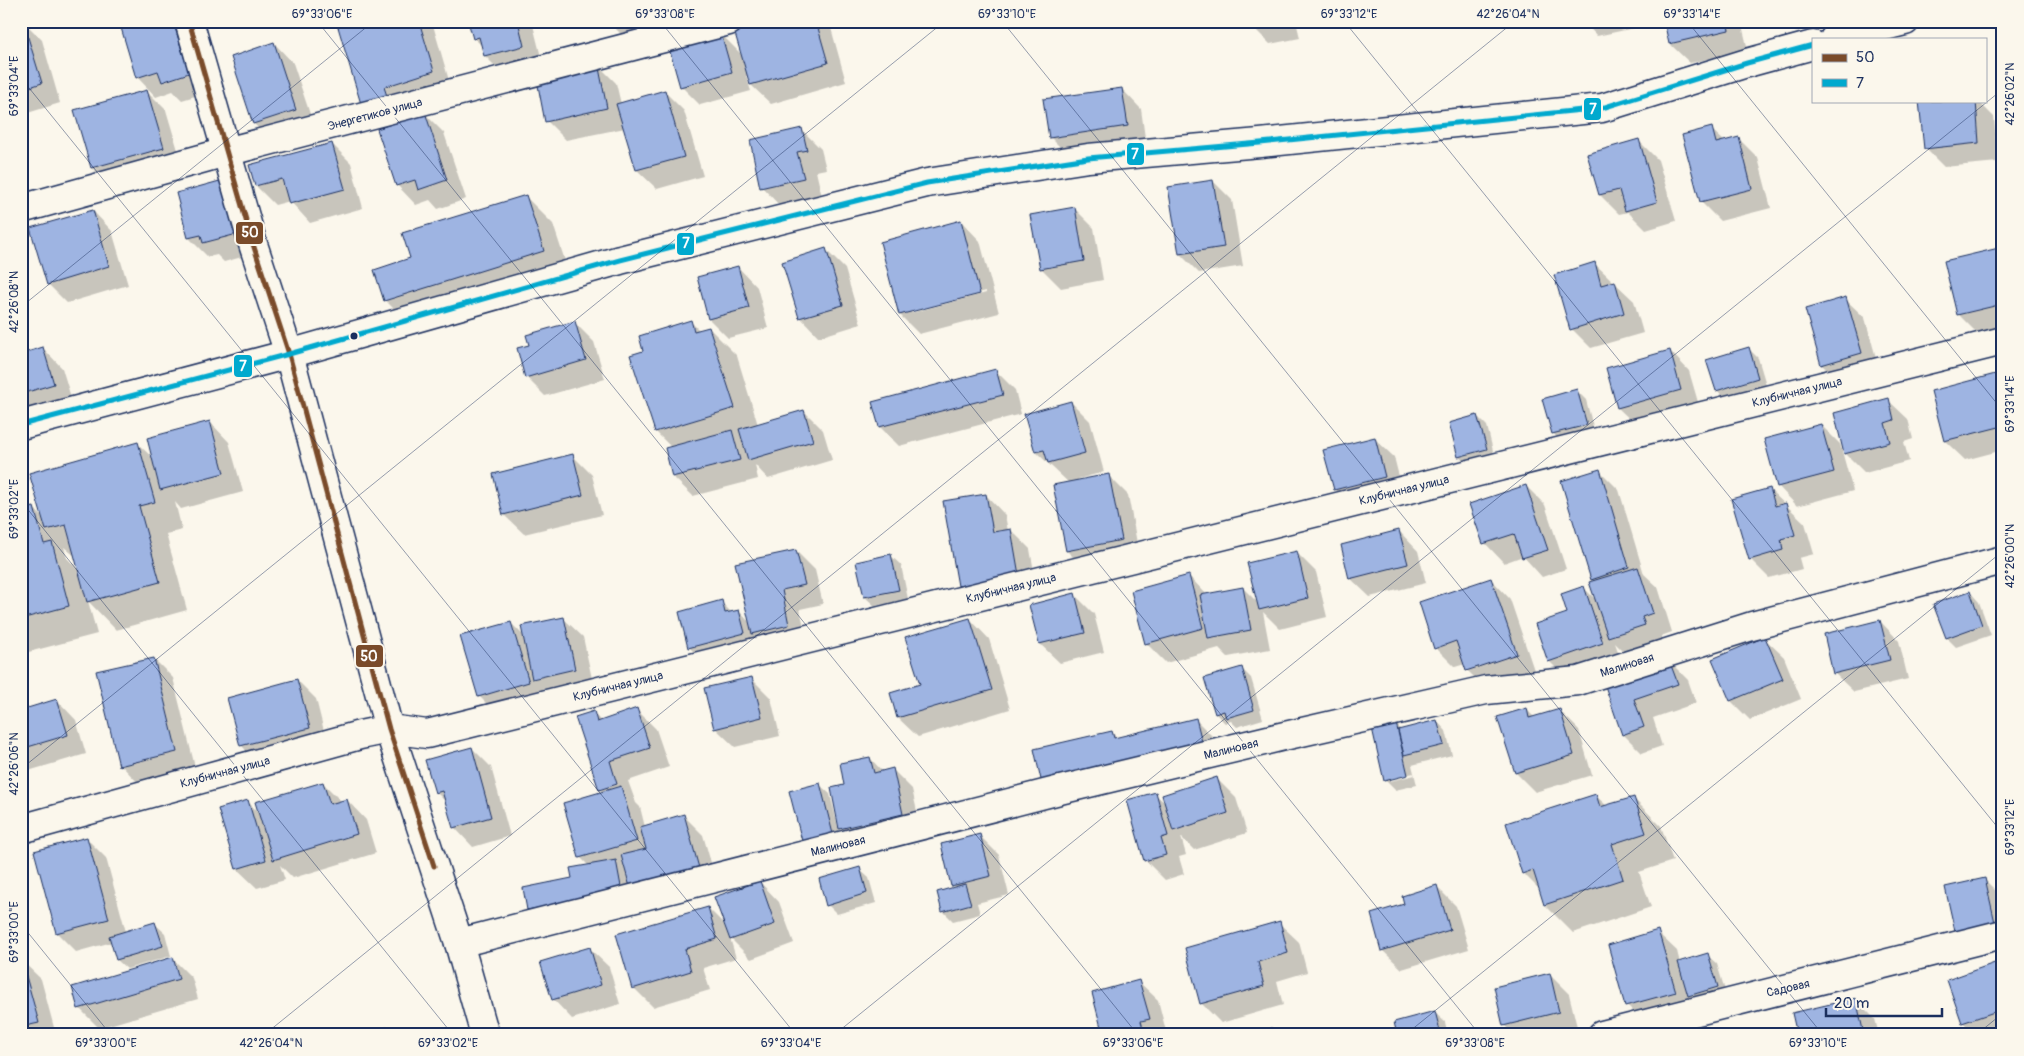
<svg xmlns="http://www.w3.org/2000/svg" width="2024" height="1056" font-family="Pangolin,sans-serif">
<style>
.shadow{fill:#0003;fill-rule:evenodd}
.building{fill:#9eb4e2;stroke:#1b2f5e}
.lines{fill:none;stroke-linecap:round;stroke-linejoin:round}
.minor-casing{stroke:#1b2f5e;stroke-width:31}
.minor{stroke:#fbf7ec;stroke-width:28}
.bus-1-casing{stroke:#fbf7ec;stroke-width:9}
.bus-2-casing{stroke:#fbf7ec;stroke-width:9}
.bus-1{stroke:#7a4b2a;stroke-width:5}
.bus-2{stroke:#00a9ce;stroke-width:5}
.ticks{fill:none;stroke:#1b2f5e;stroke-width:1;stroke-opacity:0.45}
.bus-dot{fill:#1b2f5e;stroke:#fbf7ec;stroke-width:2}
.labels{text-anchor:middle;stroke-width:5;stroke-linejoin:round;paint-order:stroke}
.street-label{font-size:12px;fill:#1b2f5e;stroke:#fbf7ec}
.line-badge{stroke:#fbf7ec;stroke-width:2}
.badge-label{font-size:14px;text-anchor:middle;font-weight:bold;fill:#fff}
.neatline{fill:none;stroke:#1b2f5e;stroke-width:2}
.ticks-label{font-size:12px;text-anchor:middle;fill:#1b2f5e}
</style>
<rect width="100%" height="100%" fill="#fbf7ec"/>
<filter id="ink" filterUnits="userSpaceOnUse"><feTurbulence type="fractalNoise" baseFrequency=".02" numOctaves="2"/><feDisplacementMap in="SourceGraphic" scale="10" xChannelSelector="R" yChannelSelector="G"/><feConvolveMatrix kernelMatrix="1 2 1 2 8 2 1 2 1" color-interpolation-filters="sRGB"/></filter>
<g filter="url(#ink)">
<g class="shadow">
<polygon points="23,21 42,40 60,103 21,115 21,22"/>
<polygon points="120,21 186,21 208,92 182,100 173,91 156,97 137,77"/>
<polygon points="236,21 256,21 240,26"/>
<polygon points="361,21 429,21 433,25 452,91 381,122"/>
<polygon points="469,21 532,21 543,65 504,75 485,56 483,47 474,38"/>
<polygon points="608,21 654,21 655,26 623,36"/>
<polygon points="767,21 824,21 831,28 846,82 771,104 751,85 749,76 746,76 751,91 700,105 681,86 721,34 743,56"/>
<polygon points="1250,21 1296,21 1300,38 1270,44 1251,25"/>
<polygon points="1583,21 1638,21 1639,27 1597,36"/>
<polygon points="1665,21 1741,21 1748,50 1690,63 1670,44"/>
<polygon points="274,43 293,63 315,129 274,143 254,124 233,57"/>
<polygon points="597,64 616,83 621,104 664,91 684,111 703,176 657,189 637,170 625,128 566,140 547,121"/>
<polygon points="1122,89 1141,109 1146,145 1070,157 1050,137"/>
<polygon points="147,91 166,110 183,167 111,187 92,168 76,111"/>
<polygon points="1935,101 1978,101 1994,117 1998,162 1944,167 1925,148"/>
<polygon points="425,114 444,133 466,199 438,209 430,200 416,205 397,185"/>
<polygon points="1711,129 1725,142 1738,138 1758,158 1771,208 1720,221 1701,202 1683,136"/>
<polygon points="802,130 821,149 826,169 816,171 822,197 781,207 762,187"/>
<polygon points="1639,141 1658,160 1676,221 1646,230 1628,212 1619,214 1600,195"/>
<polygon points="332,144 351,163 363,208 310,223 290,201 275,205 256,186"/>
<polygon points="226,181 260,252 224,262 217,255 208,257 189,238"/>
<polygon points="1213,181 1232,200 1243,266 1199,273 1180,254"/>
<polygon points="525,196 553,224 571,279 413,328 385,300 412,259"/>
<polygon points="1074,208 1094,228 1103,280 1061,288 1041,268"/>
<polygon points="93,211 112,231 128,285 67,303 48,284"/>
<path d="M961 221 980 241 999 313 919 334 900 315ZM986 291V293L911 313V311Z"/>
<polygon points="2003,248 2003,327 1977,333 1958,314"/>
<polygon points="826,250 845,269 861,324 819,337 800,317"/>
<polygon points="1595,264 1634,301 1643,333 1591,348 1572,329"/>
<polygon points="738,267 757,287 768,328 728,338 709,319"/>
<polygon points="1845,299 1865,318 1880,372 1842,384 1822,365 1807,310"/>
<polygon points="690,321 700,331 709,328 737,356 758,425 804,411 823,430 832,460 768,479 755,465 758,479 693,496 673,477 666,449 671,447 656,432"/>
<polygon points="575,323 594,342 605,379 545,396 526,377 530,346"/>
<polygon points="43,348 62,368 73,404 21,419 21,355"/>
<polygon points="1748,348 1758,358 1767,388 1726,400 1717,390"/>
<polygon points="1670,351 1689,371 1700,409 1638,427 1618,408 1607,369"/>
<polygon points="996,371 1015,390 1021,414 899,446 880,427"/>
<polygon points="2003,374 2003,450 1965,460 1945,441"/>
<polygon points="1576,390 1586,400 1595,434 1562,443 1553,433"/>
<polygon points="1888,400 1908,419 1913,439 1904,442 1909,461 1865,473 1845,453"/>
<polygon points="1071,402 1090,421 1104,472 1078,479 1078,481 1109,476 1128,495 1140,559 1086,570 1067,551 1069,483 1036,452"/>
<polygon points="1477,416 1487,426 1495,459 1469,466 1459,457"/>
<path d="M210 422 229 442 243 492 181 509 175 502 182 530 166 534 187 610 116 630 88 601 97 634 21 654V511L34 508 43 518 138 444 154 459ZM64 547 76 557 80 571 67 558Z"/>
<polygon points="1821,425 1840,444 1853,491 1797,506 1778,486"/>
<polygon points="1374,438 1394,457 1404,496 1354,508 1335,489"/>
<polygon points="573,456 592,475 602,515 524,534 504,515"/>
<polygon points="1600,471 1619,490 1644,574 1658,587 1672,632 1661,636 1663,644 1628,656 1615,643 1622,663 1568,680 1549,661 1569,614 1584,588 1597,601 1595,582 1592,579"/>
<polygon points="1526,486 1545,505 1566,569 1542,577 1523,556 1504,563 1485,543"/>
<polygon points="1770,490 1805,523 1814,554 1799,558 1802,569 1769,578 1750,559"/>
<polygon points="986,495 1005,515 1008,531 1011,530 1030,549 1038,594 978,605 959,586"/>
<polygon points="1399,531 1418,551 1426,583 1370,597 1350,578"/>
<polygon points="796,551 815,570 823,604 800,609 808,644 709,667 689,647 721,602 732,613 739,611 750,623"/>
<polygon points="1297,553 1316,572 1327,617 1280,629 1263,612 1270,649 1228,657 1219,648 1166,663 1146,643 1189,576 1207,595 1243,588 1259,604"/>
<polygon points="891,556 901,565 908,599 875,606 865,597"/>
<polygon points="1491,579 1510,599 1535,673 1486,689 1467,670 1465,664 1455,667 1436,648"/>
<polygon points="1970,592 1979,602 1991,635 1956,647 1947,638"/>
<polygon points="1075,595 1094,614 1104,652 1060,663 1040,644 1030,606"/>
<polygon points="563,618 583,637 594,688 553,697 543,688 547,702 499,716 479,696 511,623 525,637"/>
<polygon points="970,619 989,639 1010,709 918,737 898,718 891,694 921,684"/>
<polygon points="1880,621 1899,641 1908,679 1854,692 1834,673"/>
<polygon points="1764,638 1784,657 1801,699 1750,720 1731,701 1713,659"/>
<polygon points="154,659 173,678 196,771 140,785 121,765"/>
<polygon points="1669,661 1688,680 1696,703 1653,718 1662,746 1642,753 1623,734 1605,684"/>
<polygon points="1242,669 1251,678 1263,719 1237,727 1231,721 1225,723 1216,714"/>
<polygon points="752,679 771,698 780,736 735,747 715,728"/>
<polygon points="297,680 316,699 328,747 260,765 241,745"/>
<polygon points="57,700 76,720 86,754 28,771 21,765 21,711"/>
<polygon points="1526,709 1535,718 1559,710 1579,730 1592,775 1535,792 1516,773 1499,717"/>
<polygon points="637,710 656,729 669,767 628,781 636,803 640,807 645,827 684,816 703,835 718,887 637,893 641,911 548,929 528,910 574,879 589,866 580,857 603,792 600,789 593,713 602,722"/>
<polygon points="1196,720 1215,739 1063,803 1112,732 1118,739"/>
<path d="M1437 721 1446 731 1452 755 1412 765 1417 785 1395 790 1385 780 1396 724 1401 730ZM1414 773 1415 775 1390 781V778Z"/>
<polygon points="472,748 491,767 510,836 473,847 454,827 448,804 436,792"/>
<polygon points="870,758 883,772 892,769 912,789 922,834 860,847 840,828 846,786"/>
<polygon points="1216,778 1236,798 1247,833 1194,850 1181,837 1186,855 1179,857 1184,874 1165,880 1145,860 1155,794 1166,804"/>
<polygon points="323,783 342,802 347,800 366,820 376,853 293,878 280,865 285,880 257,888 237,869 220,810 248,802 260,814"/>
<polygon points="820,785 830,794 842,843 813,850 803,841"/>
<polygon points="1595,795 1607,806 1633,798 1661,826 1673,861 1639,872 1651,907 1573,933 1545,905 1540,890 1523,873"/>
<polygon points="21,796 30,824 21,826"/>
<polygon points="980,836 999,855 1009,895 977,903 980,914 953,921 943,911 955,888 952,885"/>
<polygon points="87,839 106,858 126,932 155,924 165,933 171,956 127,969 117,960 112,942 76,952 57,933"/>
<polygon points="859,869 869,878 876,903 837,914 828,905"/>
<polygon points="1984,879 2003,898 2003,949 1977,955"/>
<polygon points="760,882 779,902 794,943 751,959 730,938 736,958 703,968 710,990 653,1007 634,988 708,908 727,927"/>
<polygon points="1437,887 1456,906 1469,949 1402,969 1382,950"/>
<polygon points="1279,923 1299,942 1307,972 1277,981 1283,1005 1221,1023 1201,1003"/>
<polygon points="1657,932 1677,951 1680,963 1707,955 1717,964 1727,997 1699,1005 1690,996 1694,1011 1646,1024 1627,1005"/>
<polygon points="589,948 609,967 620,1004 572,1019 553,999"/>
<polygon points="173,959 192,978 198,999 99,1028 79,1008"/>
<polygon points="21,960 41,979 56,1035 21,1035"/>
<polygon points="2003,961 2003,1034 1975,1035 1963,1022"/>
<polygon points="1550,975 1569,994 1578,1031 1562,1035 1514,1035 1504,1025"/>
<polygon points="1138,981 1158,1000 1167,1035 1104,1035"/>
<polygon points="1856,1000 1875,1019 1879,1035 1798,1035"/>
<polygon points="1435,1013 1445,1022 1448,1035 1399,1035"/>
</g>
<g class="building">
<polygon points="21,21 23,21 42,83 21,90"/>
<polygon points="119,21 173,21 189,73 162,82 158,71 136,78"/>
<polygon points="356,21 419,21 434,71 384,87 387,96 361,104 338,27"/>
<polygon points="468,21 518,21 524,46 484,56 479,37 473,39"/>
<polygon points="763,21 816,21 828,63 750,85 734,30"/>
<polygon points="1249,21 1271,21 1250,25"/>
<polygon points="1664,21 1727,21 1729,30 1669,44"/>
<polygon points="721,33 732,72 680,87 669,48"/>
<polygon points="274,42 296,110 253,124 231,57"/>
<polygon points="598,63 607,108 545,122 536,75"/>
<polygon points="1122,88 1128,126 1049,138 1043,99"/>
<polygon points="147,90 164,148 91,168 74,110"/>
<polygon points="665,90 684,157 636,170 616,104"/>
<polygon points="1919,101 1976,101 1979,143 1924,149"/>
<polygon points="425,112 447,180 418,190 415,180 396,186 377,129"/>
<polygon points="1712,127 1716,143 1739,137 1752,189 1700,202 1682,135"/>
<polygon points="802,128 807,150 797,152 804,178 760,188 750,140"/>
<polygon points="1639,139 1657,202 1625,211 1619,190 1599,195 1587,154"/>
<polygon points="332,143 345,189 289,204 282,179 255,186 249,165"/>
<polygon points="227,179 241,233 203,243 201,235 188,238 176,193"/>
<polygon points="1213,180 1224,247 1179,254 1168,187"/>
<polygon points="526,195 544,251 384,301 374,270 410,258 402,233"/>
<polygon points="1075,207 1084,261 1040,269 1030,215"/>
<polygon points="93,210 109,266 47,285 30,228"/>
<polygon points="961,220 980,294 899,315 880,242"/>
<polygon points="2003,247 2003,304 1957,315 1944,261"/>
<polygon points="826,248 843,305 799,318 782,262"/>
<polygon points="1595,262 1601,285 1615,281 1624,313 1570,330 1554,275"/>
<polygon points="738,266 749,308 708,319 697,277"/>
<polygon points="1846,297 1862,353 1821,365 1805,309"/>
<polygon points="691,320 694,331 709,327 735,408 655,432 630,355 643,351 639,336"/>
<polygon points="575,321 586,360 525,378 517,348 529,345 526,335"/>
<polygon points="43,347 54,384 21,394 21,354"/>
<polygon points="1749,347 1758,378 1716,391 1706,360"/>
<polygon points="1670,350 1681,390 1617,408 1606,368"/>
<polygon points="996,369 1003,395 879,427 872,402"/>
<polygon points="2003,372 2003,426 1944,441 1931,391"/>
<polygon points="1577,389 1587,425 1552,434 1542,399"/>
<polygon points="1889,398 1894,420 1885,423 1890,442 1844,454 1834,413"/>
<polygon points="1071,401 1085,453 1048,463 1044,450 1035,452 1024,414"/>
<polygon points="804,410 813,441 748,460 739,429"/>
<polygon points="1477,415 1487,449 1458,457 1449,423"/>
<polygon points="210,421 224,473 160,490 147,438"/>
<polygon points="1821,424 1834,472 1777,487 1764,439"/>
<polygon points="732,430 740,460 672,477 665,448"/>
<polygon points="1375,437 1385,477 1334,490 1323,450"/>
<polygon points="138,442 155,502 139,506 160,582 87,602 66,525 46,530 29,473"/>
<polygon points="573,454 583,495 503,515 493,474"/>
<polygon points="1600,469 1629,567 1591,580 1561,481"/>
<polygon points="1109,474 1122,540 1066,551 1053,485"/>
<polygon points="1526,485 1548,550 1522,558 1514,534 1483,544 1469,504"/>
<polygon points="1770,488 1775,506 1786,503 1795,535 1781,539 1783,550 1749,560 1731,499"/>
<polygon points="986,494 993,532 1011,529 1019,575 958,586 943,501"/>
<polygon points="34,507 44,544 52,542 69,606 21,619 21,510"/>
<polygon points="1399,530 1408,564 1349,579 1341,545"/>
<polygon points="796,550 805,585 782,590 789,625 752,634 735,563"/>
<polygon points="1297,551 1308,598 1259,610 1247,563"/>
<polygon points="891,554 899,590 864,597 856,562"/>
<polygon points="1638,567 1653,613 1642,617 1645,625 1608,637 1589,582"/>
<polygon points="1189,575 1203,628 1145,644 1131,591"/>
<polygon points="1491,578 1517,654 1466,671 1456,641 1434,649 1419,602"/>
<polygon points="1584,586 1603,643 1548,662 1535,624 1567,613 1561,594"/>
<polygon points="1243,587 1251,630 1208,638 1200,595"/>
<polygon points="1970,591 1982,625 1946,638 1933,604"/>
<polygon points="1075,593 1085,633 1039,644 1029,605"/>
<polygon points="722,600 725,613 739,610 745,633 688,648 679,612"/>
<polygon points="564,617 575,669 532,679 521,626"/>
<polygon points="970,618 992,690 897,718 890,693 920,684 905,637"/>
<polygon points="1880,620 1890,660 1833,674 1824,634"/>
<polygon points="511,622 529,682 478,697 460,636"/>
<polygon points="1765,637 1783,679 1730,701 1712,659"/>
<polygon points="154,658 177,752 119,766 96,671"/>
<polygon points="1669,660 1678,684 1634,699 1644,727 1622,735 1604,683"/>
<polygon points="1242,667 1254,710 1226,718 1224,711 1215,714 1204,678"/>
<polygon points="752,677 762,717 714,729 704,688"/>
<polygon points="297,679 310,728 240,746 227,698"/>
<polygon points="57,699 68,735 21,749 21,710"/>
<polygon points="637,708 650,748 610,761 617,784 599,790 575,717 594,711 597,722"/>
<polygon points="1527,708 1529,718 1560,709 1574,755 1515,773 1497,717"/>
<polygon points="1196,718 1203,746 1042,784 1034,749 1112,731 1114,738"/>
<polygon points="1437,720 1444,745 1404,755 1398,730"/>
<polygon points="1396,723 1408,775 1384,781 1372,728"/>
<polygon points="472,747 491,817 453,828 442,791 435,793 425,760"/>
<polygon points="870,757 874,773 893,768 903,814 839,829 831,788 844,785 840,763"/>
<polygon points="1217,777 1228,813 1173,831 1162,795"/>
<polygon points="323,782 330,804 347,799 357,834 273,860 255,802"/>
<polygon points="820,783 833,834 802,841 789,791"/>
<polygon points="621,786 637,841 579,858 563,803"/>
<polygon points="1156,792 1168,836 1161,838 1166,855 1144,861 1127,800"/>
<polygon points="1596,794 1600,807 1634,797 1646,833 1612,844 1623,879 1544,905 1533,870 1522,874 1506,823"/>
<polygon points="248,800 266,860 236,869 218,809"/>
<polygon points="684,814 699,868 630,887 621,855 646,849 640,827"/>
<polygon points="980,834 991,876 951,886 941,844"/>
<polygon points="87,837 109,919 56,933 34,851"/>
<polygon points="616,860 622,892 527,910 523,888 572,878 570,868"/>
<polygon points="860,867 867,893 826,906 819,879"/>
<polygon points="1985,878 1996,927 1956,936 1945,887"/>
<polygon points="760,881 775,924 730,940 714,897"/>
<polygon points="965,884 971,904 942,912 937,892"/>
<polygon points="1437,885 1450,930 1381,951 1371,914 1404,904 1402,896"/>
<polygon points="708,907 717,939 685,949 691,971 632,989 616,934"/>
<polygon points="1280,921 1288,953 1258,962 1264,986 1200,1004 1185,948"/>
<polygon points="155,922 163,946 116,960 109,936"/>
<polygon points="1658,930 1676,992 1625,1006 1608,945"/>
<polygon points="590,947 601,985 552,1000 540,962"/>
<polygon points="1708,953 1718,987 1688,996 1678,962"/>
<polygon points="173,957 179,979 78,1009 72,987"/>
<polygon points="21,958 39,1023 21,1027"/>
<polygon points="2003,960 2003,1009 1962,1023 1947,980"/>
<polygon points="1550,973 1559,1012 1503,1026 1494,987"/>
<polygon points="1139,980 1150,1019 1141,1021 1145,1035 1103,1035 1092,993"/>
<polygon points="1856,998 1864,1035 1797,1035 1792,1013"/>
<polygon points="1435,1011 1441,1035 1397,1035 1394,1022"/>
<polygon points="388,1027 390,1035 351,1035"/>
<polygon points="1272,1028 1273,1035 1245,1035"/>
</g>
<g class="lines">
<defs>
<g id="minor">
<polyline points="189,21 252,241 289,354 389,729 459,943 485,1035"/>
<polyline points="1834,39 1905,21"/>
<polyline points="21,209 226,152 729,21"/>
<polyline points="21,425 289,354 620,260 927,183 1088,158 1260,143 1602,108 1747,63 1813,45"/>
<polyline points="21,829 360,735 389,729 427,734 2003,341"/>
<polyline points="459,943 1060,790 1280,737 1486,690 1578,681 1752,626 2003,560"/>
<polyline points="1602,1035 2003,934"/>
</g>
</defs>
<use href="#minor" class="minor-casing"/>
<use href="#minor" class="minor"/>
<defs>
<polyline id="bus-1" points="189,21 252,241 289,354 389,729 434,866"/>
<polyline id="bus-2" points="21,425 289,354 620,260 927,183 1088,158 1260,143 1602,108 1747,63 1813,45"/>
</defs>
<use href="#bus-1" class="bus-1-casing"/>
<use href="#bus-2" class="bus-2-casing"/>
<use href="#bus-1" class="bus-1"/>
<use href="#bus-2" class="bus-2"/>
</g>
</g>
<path class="ticks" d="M317 21 1138 1035M660 21 1480 1035M1002 21 1823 1035M1344 21 2003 834M1687 21 2003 411M21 78 796 1035M21 307 374 21M21 501 453 1035M21 769 945 21M21 924 111 1035M264 1035 1515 21M834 1035 2003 89M1405 1035 2003 551M1976 1035 2003 1013"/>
<circle class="bus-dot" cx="354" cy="336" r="4.5"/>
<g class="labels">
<g class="street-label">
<text transform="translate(375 114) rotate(-15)" y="4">Энергетиков улица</text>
<text transform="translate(1797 392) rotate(-14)" y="4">Клубничная улица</text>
<text transform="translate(1404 490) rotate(-14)" y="4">Клубничная улица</text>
<text transform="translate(1011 588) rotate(-14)" y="4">Клубничная улица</text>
<text transform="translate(1627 665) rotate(-18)" y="4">Малиновая</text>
<text transform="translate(618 686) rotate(-14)" y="4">Клубничная улица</text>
<text transform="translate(1231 749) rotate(-14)" y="4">Малиновая</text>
<text transform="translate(225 772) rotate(-15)" y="4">Клубничная улица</text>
<text transform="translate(838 846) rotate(-14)" y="4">Малиновая</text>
<text transform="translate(1788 988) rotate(-13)" y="4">Садовая</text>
</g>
</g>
<g class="line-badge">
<rect x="1583" y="97" width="19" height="24" rx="5" fill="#00a9ce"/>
<rect x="1126" y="142" width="19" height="24" rx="5" fill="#00a9ce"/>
<rect x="235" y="221" width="29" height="24" rx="5" fill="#7a4b2a"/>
<rect x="676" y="232" width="19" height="24" rx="5" fill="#00a9ce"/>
<rect x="233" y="354" width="20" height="24" rx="5" fill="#00a9ce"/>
<rect x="355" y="644" width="29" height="24" rx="5" fill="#7a4b2a"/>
</g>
<g class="badge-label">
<text x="1593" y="114">7</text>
<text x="1135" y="159">7</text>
<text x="250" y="237">50</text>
<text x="686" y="248">7</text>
<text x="243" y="371">7</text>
<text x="369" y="661">50</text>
</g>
<rect width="2024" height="1056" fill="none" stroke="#fbf7ec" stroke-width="55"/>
<rect x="1812" y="38" width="175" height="65" fill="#fbf7ec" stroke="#a1a7b3"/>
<rect x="1822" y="54" width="25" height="8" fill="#7a4b2a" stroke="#a1a7b3"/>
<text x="1856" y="62" font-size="15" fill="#1b2f5e">50</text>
<rect x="1822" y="79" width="25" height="8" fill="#00a9ce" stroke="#a1a7b3"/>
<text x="1856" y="88" font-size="15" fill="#1b2f5e">7</text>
<path d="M1826 1008v8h116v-8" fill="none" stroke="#1b2f5e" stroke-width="2.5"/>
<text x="1834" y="1008" font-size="15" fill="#1b2f5e" stroke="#fbf7ec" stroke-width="4" paint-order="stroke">20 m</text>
<rect x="28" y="28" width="1968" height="1000" class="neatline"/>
<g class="ticks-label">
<text x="322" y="18">69°33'06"E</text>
<text x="665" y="18">69°33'08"E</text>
<text x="1007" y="18">69°33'10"E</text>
<text x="1349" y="18">69°33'12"E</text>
<text x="1508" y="18">42°26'04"N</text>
<text x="1692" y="18">69°33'14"E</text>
<text transform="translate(14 86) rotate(-90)" y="4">69°33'04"E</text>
<text transform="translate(2010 94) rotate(-90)" y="4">42°26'02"N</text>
<text transform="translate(14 302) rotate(-90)" y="4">42°26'08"N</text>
<text transform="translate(2010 404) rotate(-90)" y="4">69°33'14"E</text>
<text transform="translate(14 509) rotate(-90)" y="4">69°33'02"E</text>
<text transform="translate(2010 556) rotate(-90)" y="4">42°26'00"N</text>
<text transform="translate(14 764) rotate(-90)" y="4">42°26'06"N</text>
<text transform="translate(2010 827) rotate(-90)" y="4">69°33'12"E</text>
<text transform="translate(14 932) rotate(-90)" y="4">69°33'00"E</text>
<text x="106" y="1047">69°33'00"E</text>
<text x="271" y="1047">42°26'04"N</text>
<text x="448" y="1047">69°33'02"E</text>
<text x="791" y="1047">69°33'04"E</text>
<text x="1133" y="1047">69°33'06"E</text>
<text x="1475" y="1047">69°33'08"E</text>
<text x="1818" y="1047">69°33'10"E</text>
</g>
</svg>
